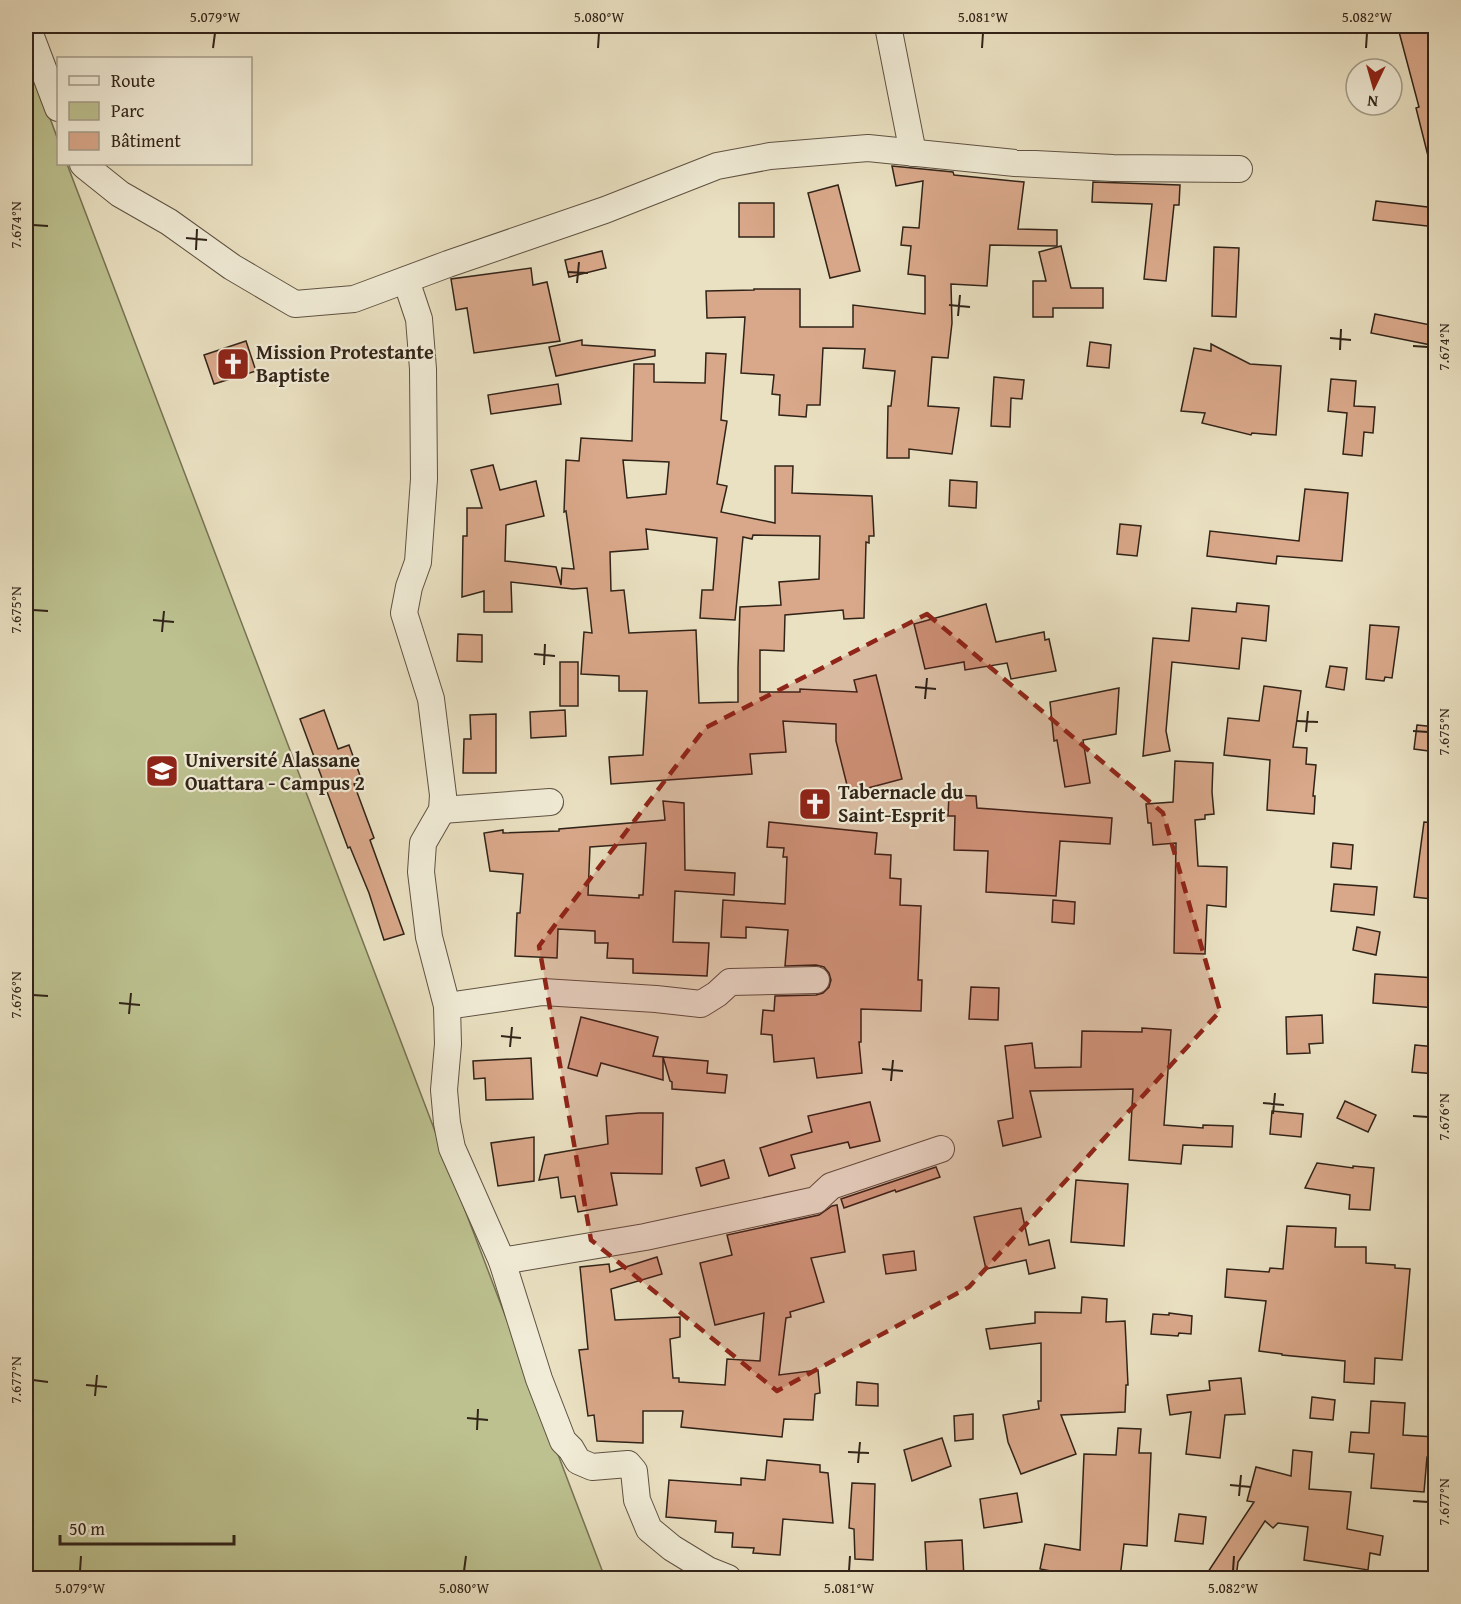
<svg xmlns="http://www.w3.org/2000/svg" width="1461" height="1604" font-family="'Gentium Book Plus',serif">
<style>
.green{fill:#bcc18f;stroke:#767254;stroke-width:1.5}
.building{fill:#d9a88a;stroke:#312318;stroke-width:1.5;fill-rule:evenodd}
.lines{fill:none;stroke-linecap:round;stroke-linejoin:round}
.minor-casing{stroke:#5f5242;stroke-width:28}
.minor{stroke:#f1ecd7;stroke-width:26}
.marked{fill:#8f2418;fill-opacity:0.2;stroke:#8f2418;stroke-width:4.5;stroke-dasharray:12 8;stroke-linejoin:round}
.ticks{fill:none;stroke:#312318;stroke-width:2}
.labels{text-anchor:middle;stroke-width:4.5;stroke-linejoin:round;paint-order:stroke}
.poi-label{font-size:20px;font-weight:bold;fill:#312318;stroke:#f1ecd7;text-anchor:start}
.neatline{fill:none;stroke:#312318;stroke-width:2}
.ticks-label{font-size:15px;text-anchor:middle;fill:#312318}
</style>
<rect width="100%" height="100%" fill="#eae1c2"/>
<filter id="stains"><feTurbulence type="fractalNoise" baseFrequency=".00333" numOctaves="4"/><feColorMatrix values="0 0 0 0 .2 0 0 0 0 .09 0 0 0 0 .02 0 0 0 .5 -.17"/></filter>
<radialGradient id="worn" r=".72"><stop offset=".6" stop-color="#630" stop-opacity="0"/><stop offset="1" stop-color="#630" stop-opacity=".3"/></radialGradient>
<polygon class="green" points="26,53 58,140 58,164 67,164 605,1578 26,1578"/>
<g class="building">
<polygon points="1409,26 1436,26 1436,159 1429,160 1416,108 1419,107 1398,28"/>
<polygon points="892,166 953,172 954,175 1024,182 1018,229 1057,230 1057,246 990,245 987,286 951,284 952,323 948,358 932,357 928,406 959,408 952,454 909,449 909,458 887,458 888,406 891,406 895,371 863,368 865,349 823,348 820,405 807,405 806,417 779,415 780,395 772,394 774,375 741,373 745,317 707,318 706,291 754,290 754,289 800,289 800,327 853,327 853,305 925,314 925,276 908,274 911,246 901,245 903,227 919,228 923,181 896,186"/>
<polygon points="1093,182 1180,185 1179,205 1174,205 1166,281 1144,279 1152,204 1092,202"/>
<polygon points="838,185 860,271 830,278 808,193"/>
<polygon points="1376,201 1436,208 1436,227 1373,220"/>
<rect x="739" y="203" width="35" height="34"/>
<polygon points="1061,246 1071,288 1103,288 1103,308 1053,308 1053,317 1033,317 1033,281 1046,281 1039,252"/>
<polygon points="1214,247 1239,248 1236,317 1212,316"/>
<polygon points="602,251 606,268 569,277 565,260"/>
<polygon points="531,268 533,285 547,282 560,341 474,353 467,308 456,310 451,279"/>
<polygon points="1375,314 1436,326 1436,346 1371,333"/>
<polygon points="582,340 582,345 655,350 655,356 556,376 549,347"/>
<polygon points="246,341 256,371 214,384 204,355"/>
<polygon points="1090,342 1111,345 1109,368 1087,366"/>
<polygon points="1211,344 1250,364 1281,366 1276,435 1252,433 1251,435 1202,423 1205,413 1181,411 1194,348 1211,351"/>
<path d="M706 353 726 354 721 420 727 421 717 484 727 486 721 512 775 523V466H793L792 493 872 496 874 536H869V543L866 542 864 618 844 619 843 610 785 615 784 651 760 650V692H800V689L857 692 854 680 876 675 902 779 849 793 836 741V724L783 721 786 752 750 754 752 774 611 784 609 757 643 755 647 691H619V676L581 674 584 632 592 633 587 588 573 589 511 582 512 612H484V591L462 597 463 536H467V508H482L471 470 493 465 500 490 536 481 544 516 506 525 505 561 556 567 561 585 562 568 574 569 566 511 564 512 566 460 579 461 581 438 632 441 634 364H654V382L705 383ZM623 460 669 462 666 494 627 498ZM646 529 717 538 713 590H702L700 618 735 620 743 537 752 539 753 535 820 536 819 579 779 582 781 605 740 607 738 668V702L699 703 696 630 629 633 624 590 611 591 610 552 648 549Z"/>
<polygon points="994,377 1024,380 1022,399 1011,398 1010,427 991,426"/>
<polygon points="1331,379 1356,381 1354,406 1375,407 1373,433 1364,432 1362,456 1343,454 1347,413 1328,411"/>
<polygon points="558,384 561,404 491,414 488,395"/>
<polygon points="950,480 977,482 976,508 949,506"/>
<polygon points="1305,489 1348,493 1342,561 1277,556 1276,564 1207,556 1210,531 1299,541"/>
<polygon points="1120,524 1141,526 1137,556 1117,554"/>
<polygon points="1237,603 1269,606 1266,641 1242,638 1239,669 1172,662 1166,731 1170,751 1143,756 1153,638 1189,641 1192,608 1236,612"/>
<polygon points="986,604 996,642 1044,632 1045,640 1049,639 1056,671 1011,679 1007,663 965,670 964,662 925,669 914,624"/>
<polygon points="1370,625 1399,627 1392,678 1385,677 1384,681 1366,679"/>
<polygon points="458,634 482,635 482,662 457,661"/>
<rect x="560" y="662" width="18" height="44"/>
<polygon points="1330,666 1347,668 1344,690 1326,687"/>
<polygon points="1264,686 1301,691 1293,747 1307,748 1306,764 1316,765 1313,796 1315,796 1314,814 1267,810 1270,760 1224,755 1228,718 1259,721"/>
<polygon points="1119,688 1116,734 1083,740 1090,783 1065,787 1057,740 1054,741 1050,702"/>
<polygon points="324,710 338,749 349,745 362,781 354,784 374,838 370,840 404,934 384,940 369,893 350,847 348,848 300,719"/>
<polygon points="565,710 566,736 531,738 530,712"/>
<polygon points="496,714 496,773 463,773 464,739 471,739 470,715"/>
<polygon points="1417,725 1436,727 1436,752 1414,749"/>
<polygon points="1175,761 1213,763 1212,792 1214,814 1205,815 1205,819 1195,820 1198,866 1227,867 1226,907 1207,905 1205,954 1174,953 1176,843 1153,845 1151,823 1148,823 1146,804 1173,802"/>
<polygon points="949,795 976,796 977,808 1112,818 1110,844 1060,841 1056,896 986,892 988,851 954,850 955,816 948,816"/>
<path d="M663 801 684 803 685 870 735 873 734 895 675 891 673 942 709 943 707 976 633 973V959L607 958 608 943H595V931L558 929 557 958 515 956 517 913H520L523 874 490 871 484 833 503 830V833L559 831V829L665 820ZM646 843 643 895H639V898L588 895 590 847Z"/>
<polygon points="769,822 877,833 875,854 891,855 890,878 901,879 900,905 921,906 918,980 922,980 921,1011 861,1009 861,1042 859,1042 862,1073 817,1078 814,1058 774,1062 772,1035 761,1034 763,1010 774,1011 775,996 816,995 823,993 829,987 831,980 829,973 824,967 816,965 785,966 788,930 746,927 746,938 721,937 723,900 785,904 787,857 783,857 784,848 767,847"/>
<polygon points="1424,822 1436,823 1436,870 1432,899 1414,897"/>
<polygon points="1333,843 1353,845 1351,869 1331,867"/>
<polygon points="1334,884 1377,887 1374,915 1331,911"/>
<polygon points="1053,900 1075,902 1074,924 1052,922"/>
<polygon points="1357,927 1380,932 1376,955 1353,950"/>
<polygon points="1375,974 1436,978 1436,1008 1373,1003"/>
<polygon points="971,987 999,988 998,1020 969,1019"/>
<polygon points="1322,1015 1323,1043 1309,1044 1310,1053 1287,1054 1286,1017"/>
<polygon points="581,1017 658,1037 653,1056 708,1061 707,1073 727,1075 725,1093 672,1089 672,1082 670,1081 663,1057 663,1080 601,1063 597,1076 568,1068"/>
<polygon points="1142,1028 1171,1030 1164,1125 1203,1128 1203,1125 1233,1126 1232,1147 1183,1145 1181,1164 1129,1160 1133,1089 1030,1091 1041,1137 1003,1146 998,1121 1013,1118 1005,1046 1032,1043 1035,1068 1081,1067 1082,1031 1142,1032"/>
<polygon points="1415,1045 1436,1047 1436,1074 1412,1072"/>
<polygon points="531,1058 533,1099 486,1100 485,1078 474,1079 473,1061"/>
<polygon points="1345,1101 1376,1115 1368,1132 1337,1118"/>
<polygon points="870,1102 880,1141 850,1148 848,1142 791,1155 795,1168 769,1176 760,1148 812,1132 808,1116"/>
<polygon points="1272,1111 1303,1114 1301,1137 1270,1134"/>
<polygon points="639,1113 663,1113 662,1174 611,1173 617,1205 578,1212 575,1196 561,1198 558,1177 539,1180 545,1155 608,1144 606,1116"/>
<polygon points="534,1137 534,1181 498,1186 491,1143"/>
<polygon points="724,1160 729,1178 701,1186 696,1168"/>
<polygon points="1317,1163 1353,1168 1353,1166 1374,1168 1370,1210 1349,1209 1350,1195 1305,1188"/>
<polygon points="936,1167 940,1177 896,1192 895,1190 844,1208 841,1199"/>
<polygon points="1076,1180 1128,1184 1124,1246 1071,1242"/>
<polygon points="837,1205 845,1252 811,1258 824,1302 790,1312 791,1317 786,1318 779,1375 818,1370 820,1393 815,1394 813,1420 784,1419 782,1437 681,1427 683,1411 643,1411 643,1443 597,1441 594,1415 588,1416 579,1350 588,1349 580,1267 609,1264 610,1272 657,1257 662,1274 611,1289 615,1320 680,1317 680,1337 670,1339 673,1378 679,1378 679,1382 725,1385 727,1359 760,1361 764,1313 715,1325 700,1263 732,1255 727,1235 819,1215 832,1206"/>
<polygon points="1021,1208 1029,1245 1049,1240 1055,1268 1029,1274 1026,1260 986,1269 974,1217"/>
<polygon points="1287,1226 1336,1228 1335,1247 1366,1247 1366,1263 1395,1265 1395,1268 1410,1269 1402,1360 1375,1358 1374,1384 1344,1382 1345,1361 1282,1355 1282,1354 1259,1351 1266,1301 1225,1297 1227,1269 1269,1272 1270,1268 1283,1269"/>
<polygon points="914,1251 916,1270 886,1274 883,1255"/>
<polygon points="1082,1297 1107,1299 1106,1322 1125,1321 1128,1385 1126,1385 1125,1412 1061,1415 1076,1454 1021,1474 1008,1442 1003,1415 1039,1409 1038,1401 1041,1401 1041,1343 990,1349 986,1329 1035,1323 1035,1312 1081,1313"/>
<polygon points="1169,1313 1192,1316 1191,1334 1179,1333 1178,1336 1151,1334 1153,1314 1169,1315"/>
<polygon points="1241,1378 1245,1414 1225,1415 1220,1458 1186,1454 1191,1412 1170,1415 1167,1395 1210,1390 1209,1381"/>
<polygon points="857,1382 878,1384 878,1406 856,1405"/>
<polygon points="1312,1397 1335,1400 1333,1420 1310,1418"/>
<polygon points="1371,1401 1405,1403 1403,1435 1435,1437 1433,1457 1427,1457 1424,1492 1371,1488 1374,1454 1349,1452 1351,1432 1369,1433"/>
<polygon points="973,1414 973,1439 955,1441 954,1416"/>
<polygon points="1118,1428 1141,1429 1139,1453 1151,1453 1147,1546 1124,1544 1120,1578 1090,1578 1040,1569 1045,1544 1080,1550 1084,1454 1116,1455"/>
<polygon points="942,1438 951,1466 912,1481 904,1450"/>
<polygon points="1293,1450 1312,1452 1309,1489 1351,1492 1347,1529 1383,1536 1380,1555 1370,1553 1368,1570 1304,1560 1308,1527 1278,1523 1273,1528 1265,1521 1238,1562 1236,1578 1204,1578 1254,1502 1247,1501 1256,1467 1291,1476"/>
<polygon points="767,1460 820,1465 820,1472 828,1473 833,1523 783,1519 780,1555 753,1553 754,1548 732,1547 733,1533 715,1532 716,1521 666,1517 669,1480 741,1485 741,1478 765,1480"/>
<polygon points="852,1483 875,1484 873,1560 855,1559 854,1529 849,1528"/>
<polygon points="1017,1493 1022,1522 984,1528 980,1499"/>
<polygon points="1179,1514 1206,1517 1203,1544 1175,1541"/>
<polygon points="962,1540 964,1578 927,1578 925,1542"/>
</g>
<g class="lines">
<defs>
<g id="minor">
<polyline points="27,26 58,108"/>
<polyline points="888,26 913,153"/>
<polyline points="83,164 85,166 120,194 169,222 232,267 295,304 354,299 448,264 605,210 717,166 770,156 868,148 1015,163 1113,168 1239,169"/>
<polyline points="406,280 419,319 423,369 424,479 418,562 409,587 404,613 431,699 443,795 442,810 423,843 421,872 429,937 447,1006 448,1044 444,1090 447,1123 452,1148 502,1261 539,1379 563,1441 571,1449 578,1461 592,1467 628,1464 634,1471 637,1500 649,1529 672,1548 708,1570 728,1578"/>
<polyline points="442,810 550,802"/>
<polyline points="447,1006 543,992 656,999 701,1004 717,994 730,982 816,980"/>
<polyline points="502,1261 645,1237 816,1200 831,1186 941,1149"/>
</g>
</defs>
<use href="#minor" class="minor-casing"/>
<use href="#minor" class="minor"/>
</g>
<path class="marked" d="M927 614 1163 813 1220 1011 969 1287 777 1391 591 1240 539 946 705 728Z"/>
<path class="ticks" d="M213 48 215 33M598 48 599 33M982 48 983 33M1366 48 1367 33M33 225 48 226M186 238 207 240M196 250 197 229M567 272 588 273M577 283 579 262M949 305 970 307M958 316 960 295M1330 338 1351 340M1413 346 1428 347M1340 350 1341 329M33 610 48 611M153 620 174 622M162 632 164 611M534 654 555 656M544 665 545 644M915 687 936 689M925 699 927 678M1297 721 1318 722M1413 731 1428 732M1306 732 1308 711M33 995 48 996M119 1003 140 1005M129 1014 131 993M501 1036 521 1038M510 1047 512 1027M882 1069 903 1071M891 1081 893 1060M1263 1103 1284 1105M1273 1114 1275 1093M1413 1116 1428 1117M33 1380 48 1382M86 1385 107 1387M95 1396 97 1375M467 1418 488 1420M477 1430 478 1409M848 1452 869 1453M858 1463 860 1442M1230 1485 1251 1487M1239 1496 1241 1475M1413 1501 1428 1502M80 1571 81 1556M464 1571 466 1556M849 1571 850 1556M1233 1571 1234 1556"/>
<defs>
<symbol id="church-square" viewBox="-11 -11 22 22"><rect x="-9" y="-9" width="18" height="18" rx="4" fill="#8f2418" stroke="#f1ecd7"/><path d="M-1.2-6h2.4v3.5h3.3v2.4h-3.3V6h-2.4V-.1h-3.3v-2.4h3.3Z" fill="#fff"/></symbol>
<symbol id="university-square" viewBox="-11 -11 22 22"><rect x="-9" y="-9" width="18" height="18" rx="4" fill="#8f2418" stroke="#f1ecd7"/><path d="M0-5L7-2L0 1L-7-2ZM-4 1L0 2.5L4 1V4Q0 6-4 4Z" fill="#fff"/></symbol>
</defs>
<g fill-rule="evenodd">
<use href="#church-square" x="214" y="345" width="38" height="38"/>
<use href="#university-square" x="143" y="752" width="38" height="38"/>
<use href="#church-square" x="796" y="785" width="38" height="38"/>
</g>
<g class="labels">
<g class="poi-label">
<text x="256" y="359">Mission Protestante<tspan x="256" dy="23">Baptiste</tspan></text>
<text x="185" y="767">Université Alassane<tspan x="185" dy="23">Ouattara - Campus 2</tspan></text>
<text x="838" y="799">Tabernacle du<tspan x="838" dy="23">Saint-Esprit</tspan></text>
</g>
</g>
<rect width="1461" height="1604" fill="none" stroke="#eae1c2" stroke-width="66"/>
<rect x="57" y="57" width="195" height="108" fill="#f1ecd7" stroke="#a49c8b" stroke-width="1.5"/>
<rect x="69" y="76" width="30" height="9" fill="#f1ecd7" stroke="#a49c8b" stroke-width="1.5"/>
<text x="111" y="87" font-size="18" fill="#312318">Route</text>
<rect x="69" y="102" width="30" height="18" fill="#bcc18f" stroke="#a49c8b" stroke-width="1.5"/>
<text x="111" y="117" font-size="18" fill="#312318">Parc</text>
<rect x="69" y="132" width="30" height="18" fill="#d9a88a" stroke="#a49c8b" stroke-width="1.5"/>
<text x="111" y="147" font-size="18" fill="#312318">Bâtiment</text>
<g transform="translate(1374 87) rotate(185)"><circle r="28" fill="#f1ecd7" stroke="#a49c8b" stroke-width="1.5"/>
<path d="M0-4.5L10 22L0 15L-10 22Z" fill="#8f2418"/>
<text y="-9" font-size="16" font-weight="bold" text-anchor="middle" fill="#312318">N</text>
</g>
<path d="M60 1535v9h174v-9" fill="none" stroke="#312318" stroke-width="3"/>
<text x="69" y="1535" font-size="18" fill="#312318" stroke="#f1ecd7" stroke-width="4.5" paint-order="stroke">50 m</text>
<rect x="33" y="33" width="1395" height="1538" class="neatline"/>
<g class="ticks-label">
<text x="215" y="22">5.079°W</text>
<text x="599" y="22">5.080°W</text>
<text x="983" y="22">5.081°W</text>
<text x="1367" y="22">5.082°W</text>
<text transform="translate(16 225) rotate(-90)" y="5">7.674°N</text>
<text transform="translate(1444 347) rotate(-90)" y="5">7.674°N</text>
<text transform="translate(16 610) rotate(-90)" y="5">7.675°N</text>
<text transform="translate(1444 732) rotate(-90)" y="5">7.675°N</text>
<text transform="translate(16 995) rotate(-90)" y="5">7.676°N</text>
<text transform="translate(1444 1117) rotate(-90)" y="5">7.676°N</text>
<text transform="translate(16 1380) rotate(-90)" y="5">7.677°N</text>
<text transform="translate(1444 1502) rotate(-90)" y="5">7.677°N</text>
<text x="80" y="1593">5.079°W</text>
<text x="464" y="1593">5.080°W</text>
<text x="849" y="1593">5.081°W</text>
<text x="1233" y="1593">5.082°W</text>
</g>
<rect width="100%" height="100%" filter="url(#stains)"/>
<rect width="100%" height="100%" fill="url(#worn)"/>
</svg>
